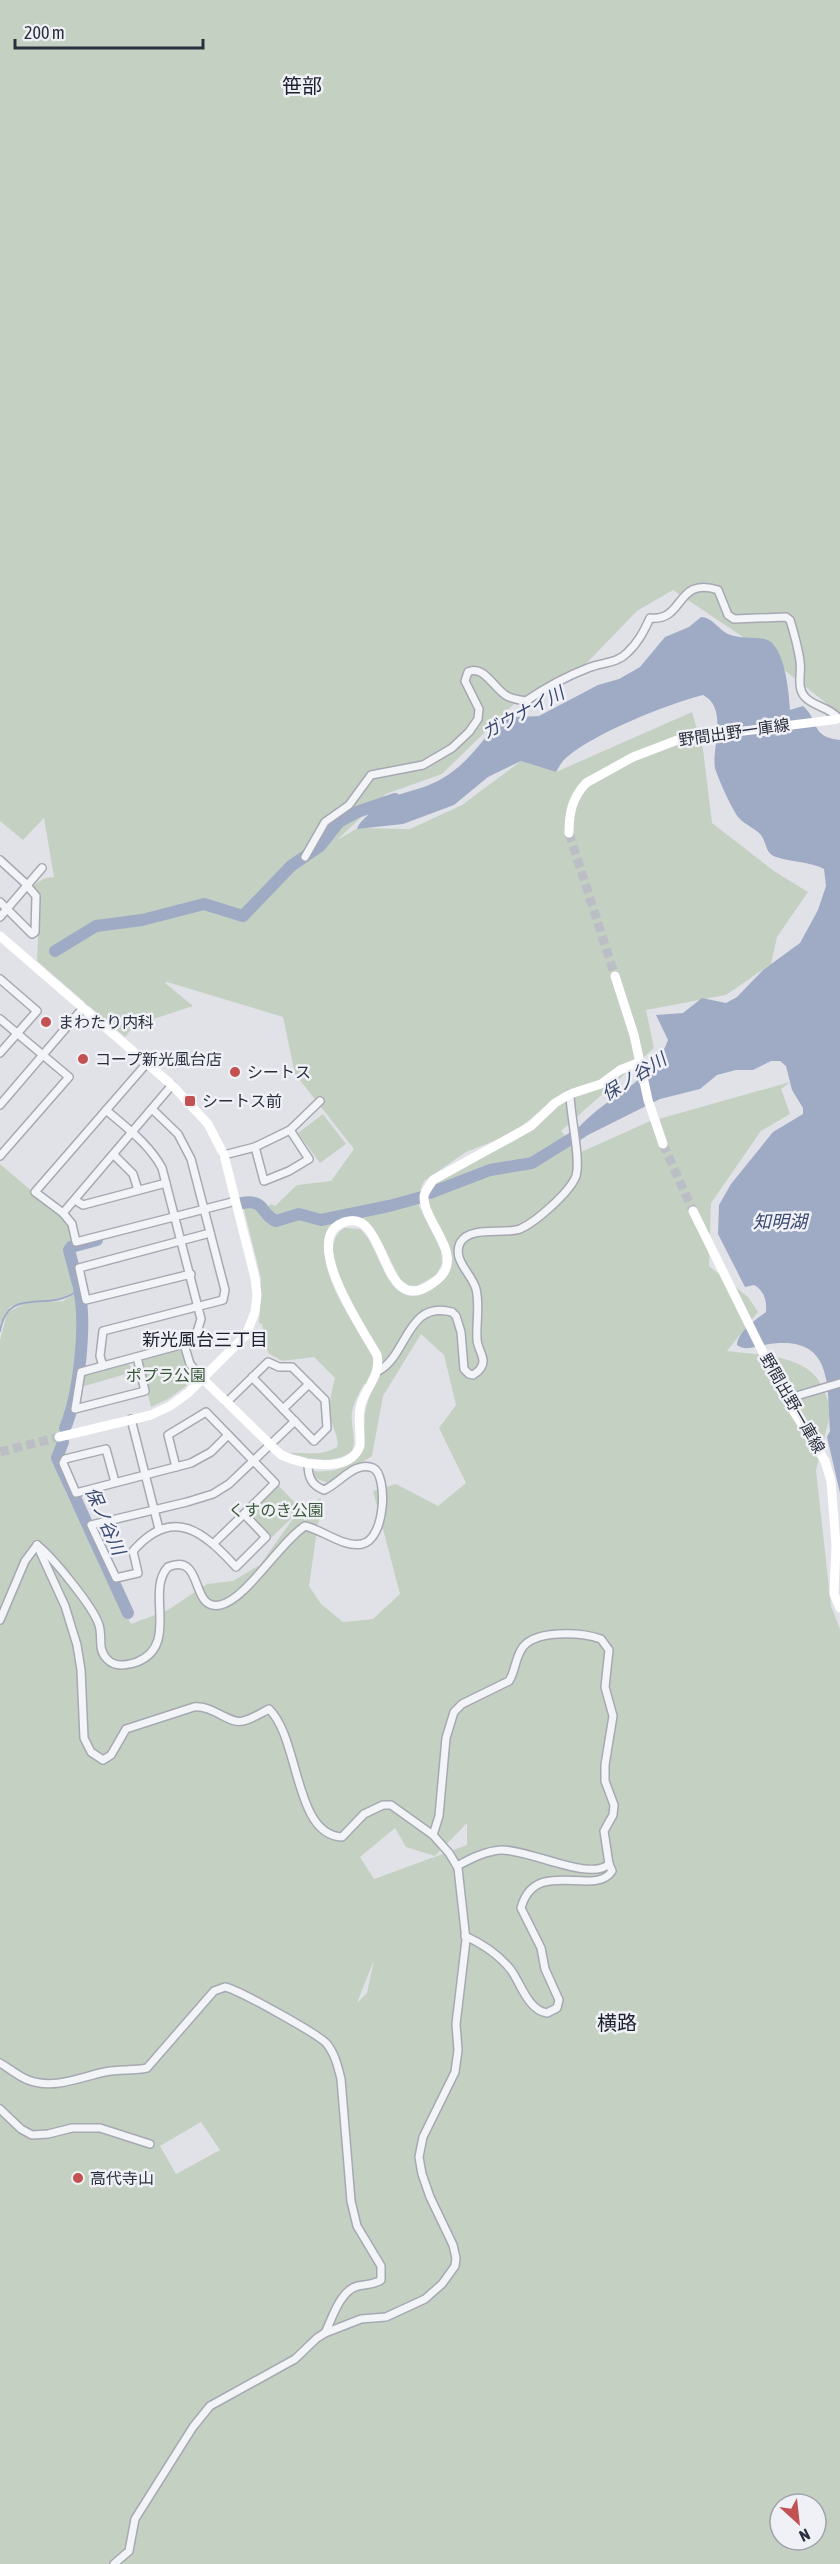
<svg xmlns="http://www.w3.org/2000/svg" width="840" height="2564" font-family="'Asap Condensed','Noto Sans JP',sans-serif">
<style>
.green{fill:#c4d1c2;fill-rule:evenodd}
.water{fill:#9fabc5}
.lines{fill:none;stroke-linecap:round;stroke-linejoin:round}
.stream{stroke:#9fabc5;stroke-width:2}
.river{stroke:#9fabc5;stroke-width:12}
.secondary-tunnel{stroke:#bcbec6;stroke-width:9;stroke-dasharray:9 4.5;stroke-linecap:butt}
.street-casing{stroke:#a6a9b2;stroke-width:10}
.street{stroke:#f3f4f7;stroke-width:7}
.secondary{stroke:#fff;stroke-width:9}
.poi-dot{fill:#c25151;stroke:#f0f1f6;stroke-width:2}
.labels{text-anchor:middle;stroke-width:5;stroke-linejoin:round;paint-order:stroke}
.street-label{font-size:16px;fill:#2a2f3e;stroke:#f0f1f6}
.poi-label{font-size:16px;fill:#2a2f3e;stroke:#f0f1f6;text-anchor:start}
.park-label{font-size:16px;fill:#3a5839;stroke:#f0f1f6}
.water-label{font-size:18px;font-style:italic;fill:#38486e;stroke:#f0f1f6}
.neighbourhood-label{font-size:18px;fill:#1d202f;stroke:#f0f1f6}
.quarter-label{font-size:20px;fill:#1d202f;stroke:#f0f1f6}
</style>
<rect width="100%" height="100%" fill="#e0e2e8"/>
<g class="green">
<path d="M0 0H840V714L740 635 673 590 637 611 577 673 517 701 442 774 386 794 337 840 358 828 410 829 462 805 521 761 556 772 692 712 703 749 712 823 774 871 808 892 777 937 771 964 726 995 646 1010 654 1048 561 1131 579 1153 648 1122 790 1082 781 1089 790 1114 761 1131 711 1203 709 1266 748 1297 758 1312 727 1351C756 1355 797 1354 817 1378 823 1387 827 1399 832 1408L816 1470 831 1606 840 1629V2564H0V1340L7 1313 25 1303 63 1301 78 1292 82 1316 70 1406 53 1457 66 1493 131 1624 168 1610 207 1584 233 1581 260 1565 292 1520 320 1498 325 1507 318 1523 309 1586 321 1604 343 1622 373 1619 400 1594 373 1491 396 1484 438 1506 466 1483 439 1428 456 1405 444 1355 421 1334 383 1396 372 1456 328 1483 312 1477 313 1471C332 1473 356 1468 362 1447 365 1437 364 1425 365 1414 368 1396 376 1379 384 1362 374 1353 369 1337 363 1326 351 1304 315 1248 344 1228L360 1229C380 1246 384 1297 414 1296 430 1295 442 1279 451 1268 451 1260 452 1253 449 1245 442 1231 428 1216 428 1199 429 1170 507 1151 526 1133 533 1126 539 1115 545 1107L512 1134 466 1152 424 1181 418 1196 419 1206 441 1250 442 1264 436 1275 417 1286 408 1285 401 1280C392 1266 380 1233 369 1224 355 1211 330 1217 325 1237 323 1245 325 1255 326 1264 333 1296 356 1326 372 1354L375 1365 367 1385 364 1384C359 1393 354 1402 352 1412 350 1425 357 1439 352 1451 333 1466 308 1458 288 1453 305 1452 321 1457 337 1447 340 1437 330 1424 330 1413 329 1401 332 1390 335 1378L314 1357 282 1361 268 1353 262 1324 259 1323 261 1278 243 1206C266 1202 258 1215 273 1221L275 1219 266 1208 271 1204 275 1206 297 1185 331 1181 354 1149 295 1074 283 1017 167 982 165 983 193 1006 135 1025 125 1037 37 961 40 896 31 888C39 881 44 877 54 877L44 818 23 840 0 821ZM467 1823V1845L374 1879 360 1857 395 1828 406 1847 435 1856ZM374 1960 367 1993 357 2003ZM201 2122 220 2150 176 2174 160 2146ZM780 2504H816V2540H780Z"/>
<polygon points="323,1114 346,1144 320,1163 298,1133"/>
<path d="M0 1164 61 1216 67 1223 74 1244 67 1249 78 1289C57 1305 33 1297 10 1307L0 1324Z"/>
<path d="M179 1349 182 1351C184 1359 193 1375 193 1381L168 1399 151 1407 140 1362 142 1359Z"/>
<polygon points="129,1364 133,1372 81,1387 83,1375"/>
<polygon points="278,1485 301,1509 271,1538 250,1516 250,1511"/>
</g>
<path class="water" d="M701 617C712 617 718 629 728 634 739 639 753 637 765 639 785 644 789 693 790 710L803 706C820 721 810 737 840 740V1493L827 1437 830 1431C828 1379 831 1333 764 1345 754 1347 745 1351 737 1345 738 1331 755 1320 766 1312 767 1301 764 1290 754 1285L745 1287 718 1234 719 1205 731 1184 773 1132 803 1114V1108L792 1090 786 1066 780 1061H771L753 1070H736L717 1075 700 1089 660 1099 580 1139H569C572 1133 577 1130 581 1125 610 1094 653 1082 668 1040L656 1015 683 1013 702 998 726 1003 737 997 763 970 800 943 818 910 826 886 824 869C812 862 791 862 776 857 765 853 767 843 761 835 755 828 745 825 739 818 733 812 717 776 715 768 711 750 729 708 703 695 665 705 597 732 567 757 562 761 559 767 556 772L521 761 488 777 454 805 403 824 357 829C359 823 364 819 368 815 394 788 415 795 443 778 467 764 484 740 500 717L504 715 516 717 539 716 598 685 619 679 640 667 665 637 689 627Z"/>
<g class="lines">
<path class="stream" d="M0 1331C8 1283 51 1315 79 1289"/>
<g class="river">
<polyline points="55,951 96,926 142,920 204,904 243,916 291,866 320,846 339,822 357,812 395,799"/>
<polyline points="430,1193 490,1170 532,1163 582,1132"/>
<path d="M242 1203C266 1199 260 1214 276 1221L299 1214 321 1220 389 1206 422 1197"/>
<polyline points="75,1246 97,1240"/>
<polyline points="71,1247 69,1250 78,1284"/>
<path d="M65 1428C79 1395 87 1324 79 1289"/>
<polyline points="63,1442 57,1458 128,1613"/>
</g>
<g class="secondary-tunnel">
<polyline points="569,833 615,976"/>
<polyline points="663,1144 693,1211"/>
<polyline points="0,1452 59,1437"/>
</g>
<defs>
<g id="street">
<path d="M305 857 325 822 349 805 371 775 423 765 452 748 469 732 478 719 479 709 465 681 468 672C484 664 494 689 507 696 512 699 520 700 526 701 545 688 567 676 588 668 602 662 616 664 627 653 638 643 644 631 650 618 685 622 675 576 718 590L728 615 734 619 786 617 790 620C794 633 798 647 800 661 802 673 796 687 805 697 814 707 830 707 839 719"/>
<polyline points="0,860 24,882 36,896 35,932 32,934 0,902"/>
<polyline points="0,917 42,868"/>
<polyline points="0,979 37,1011 0,1053"/>
<polyline points="0,1019 69,1077 0,1156"/>
<polyline points="147,1063 35,1192 63,1213 172,1085"/>
<polyline points="0,1105 83,1008"/>
<polyline points="152,1109 178,1134 191,1159 225,1290 223,1300 103,1331 100,1356 103,1366 184,1344 190,1364 203,1379"/>
<path d="M106 1110C127 1128 149 1144 162 1168L201 1319 197 1332 184 1344"/>
<polyline points="255,1147 264,1181 289,1171 309,1159 290,1130"/>
<polyline points="114,1155 133,1174 138,1190"/>
<polyline points="224,1155 255,1147 290,1130 320,1101"/>
<polyline points="75,1200 83,1205 166,1183"/>
<polyline points="63,1213 72,1224 76,1242 236,1201"/>
<polyline points="191,1274 86,1300 79,1268 210,1233"/>
<polyline points="103,1366 81,1372 75,1409 145,1391 137,1357"/>
<path d="M378 1371C408 1356 406 1300 452 1312L456 1316 461 1332 464 1369 469 1374 473 1375C478 1372 483 1368 483 1361 483 1354 477 1347 477 1339 476 1323 480 1305 476 1289 472 1274 452 1260 460 1243 470 1225 504 1235 520 1229 536 1222 570 1192 576 1176 581 1159 570 1114 570 1094"/>
<polyline points="786,1399 840,1383"/>
<polyline points="227,1402 268,1362 279,1367 292,1367 325,1400 327,1428 314,1441 252,1377"/>
<polyline points="283,1409 309,1384"/>
<polyline points="131,1419 159,1529"/>
<path d="M176 1467 168 1435 206 1412 275 1483 244 1514 266 1537 236 1567C204 1532 173 1505 133 1551L138 1573 116 1578 91 1525 187 1502 213 1494 229 1484 295 1421"/>
<polyline points="115,1482 106,1449 65,1459 63,1463 76,1493 191,1463 211,1452 228,1435"/>
<polyline points="214,1543 244,1514"/>
<path d="M37 1545 65 1606 77 1645 81 1670 84 1738 91 1752 103 1760 111 1755 126 1729 194 1707C213 1705 230 1725 243 1721 252 1719 261 1713 269 1709 300 1739 294 1835 342 1837L364 1814 383 1805H391L433 1835 449 1853 458 1868 466 1940 456 2024 458 2050 455 2072 423 2137 419 2157 422 2174 430 2197 453 2245 456 2258 455 2266 442 2284 425 2299 386 2317 361 2319 325 2333 317 2338 295 2359 210 2406 193 2427 135 2519 129 2551 114 2564"/>
<path d="M37 1545C52 1556 94 1608 99 1625 103 1638 97 1649 107 1659 115 1668 127 1665 137 1662 180 1645 145 1591 168 1567 205 1552 189 1611 220 1605 246 1600 279 1543 305 1526 323 1530 344 1548 362 1544 386 1539 388 1475 373 1468 355 1460 339 1484 324 1490 311 1485 308 1477 308 1463"/>
<polyline points="0,1620 25,1561 37,1545"/>
<path d="M433 1835 439 1816 446 1738 454 1712 462 1704 509 1681C515 1672 515 1660 521 1650 532 1629 581 1632 601 1639L609 1650 605 1687 613 1716 605 1765V1781L614 1805 613 1815 604 1831 609 1864 612 1871C595 1898 535 1856 521 1908L541 1948 545 1969 559 2000 557 2008 547 2013C528 2010 521 1984 511 1970 499 1955 483 1944 465 1936"/>
<path d="M457 1866C470 1859 485 1851 501 1850 529 1849 590 1882 609 1864"/>
<path d="M0 2063C9 2068 18 2076 28 2080 54 2090 80 2077 105 2072 119 2069 133 2071 147 2068L214 1991 225 1987C237 1989 320 2035 327 2044 335 2054 338 2067 341 2079L351 2201 357 2226 381 2266V2280C373 2285 367 2284 358 2286 340 2290 332 2319 325 2333"/>
<polyline points="0,2109 21,2129 32,2135 48,2134 72,2128 100,2128 150,2144"/>
</g>
</defs>
<use href="#street" class="street-casing"/>
<use href="#street" class="street"/>
<g class="secondary">
<path d="M569 833C569 813 572 798 586 783L633 757 680 739 840 719"/>
<polyline points="0,936 172,1085 208,1124 224,1155 255,1278 257,1295 255,1312 246,1335 188,1393 170,1406 151,1415 59,1437"/>
<polyline points="615,976 634,1035 648,1100 663,1144"/>
<polyline points="693,1211 786,1399 825,1461 831,1481 836,1545 834,1594 840,1608"/>
<path d="M203 1379 281 1455C302 1464 349 1475 360 1446 361 1432 357 1417 361 1404 367 1386 381 1375 377 1355 365 1333 294 1231 349 1221 388 1213 381 1326 437 1280 467 1256 423 1223 424 1196 425 1191 430 1185 433 1180L531 1126 555 1103 570 1094 601 1084 620 1070 640 1062"/>
</g>
</g>
<g class="poi-dot">
<circle cx="46" cy="1022" r="6"/>
<circle cx="83" cy="1059" r="6"/>
<circle cx="235" cy="1072" r="6"/>
<rect x="184" y="1095" width="12" height="12" rx="3"/>
<circle cx="78" cy="2178" r="6"/>
</g>
<g class="labels">
<g class="street-label">
<text transform="translate(734 732) rotate(-8)" y="6">野間出野一庫線</text>
<text transform="translate(793 1403) rotate(60)" y="6">野間出野一庫線</text>
</g>
<g class="poi-label">
<text x="58" y="1028">まわたり内科</text>
<text x="95" y="1065">コープ新光風台店</text>
<text x="247" y="1078">シートス</text>
<text x="202" y="1107">シートス前</text>
<text x="90" y="2184">高代寺山</text>
</g>
<g class="park-label">
<text x="166" y="1381">ポプラ公園</text>
<text x="276" y="1516">くすのき公園</text>
</g>
<g class="water-label">
<text transform="translate(523 713) rotate(-28)" y="6">ガウナイ川</text>
<text transform="translate(634 1077) rotate(-32)" y="6">保ノ谷川</text>
<text x="780" y="1228">知明湖</text>
<text transform="translate(105 1521) rotate(66)" y="6">保ノ谷川</text>
</g>
<g class="neighbourhood-label">
<text x="205" y="1346">新光風台三丁目</text>
</g>
<g class="quarter-label">
<text x="302" y="93">笹部</text>
<text x="617" y="2030">横路</text>
</g>
</g>
<g transform="translate(798 2522) rotate(153)"><circle r="28" fill="#f0f1f6" stroke="#a1a3ac" stroke-width="1.5"/>
<path d="M0-4.5L10 22L0 15L-10 22Z" fill="#c25151"/>
<text y="-9" font-size="16" font-weight="bold" text-anchor="middle" fill="#2a2f3e">N</text>
</g>
<path d="M15 39v9h188v-9" fill="none" stroke="#2a2f3e" stroke-width="3"/>
<text x="24" y="39" font-size="18" fill="#2a2f3e" stroke="#f0f1f6" stroke-width="4.5" paint-order="stroke">200 m</text>
</svg>
